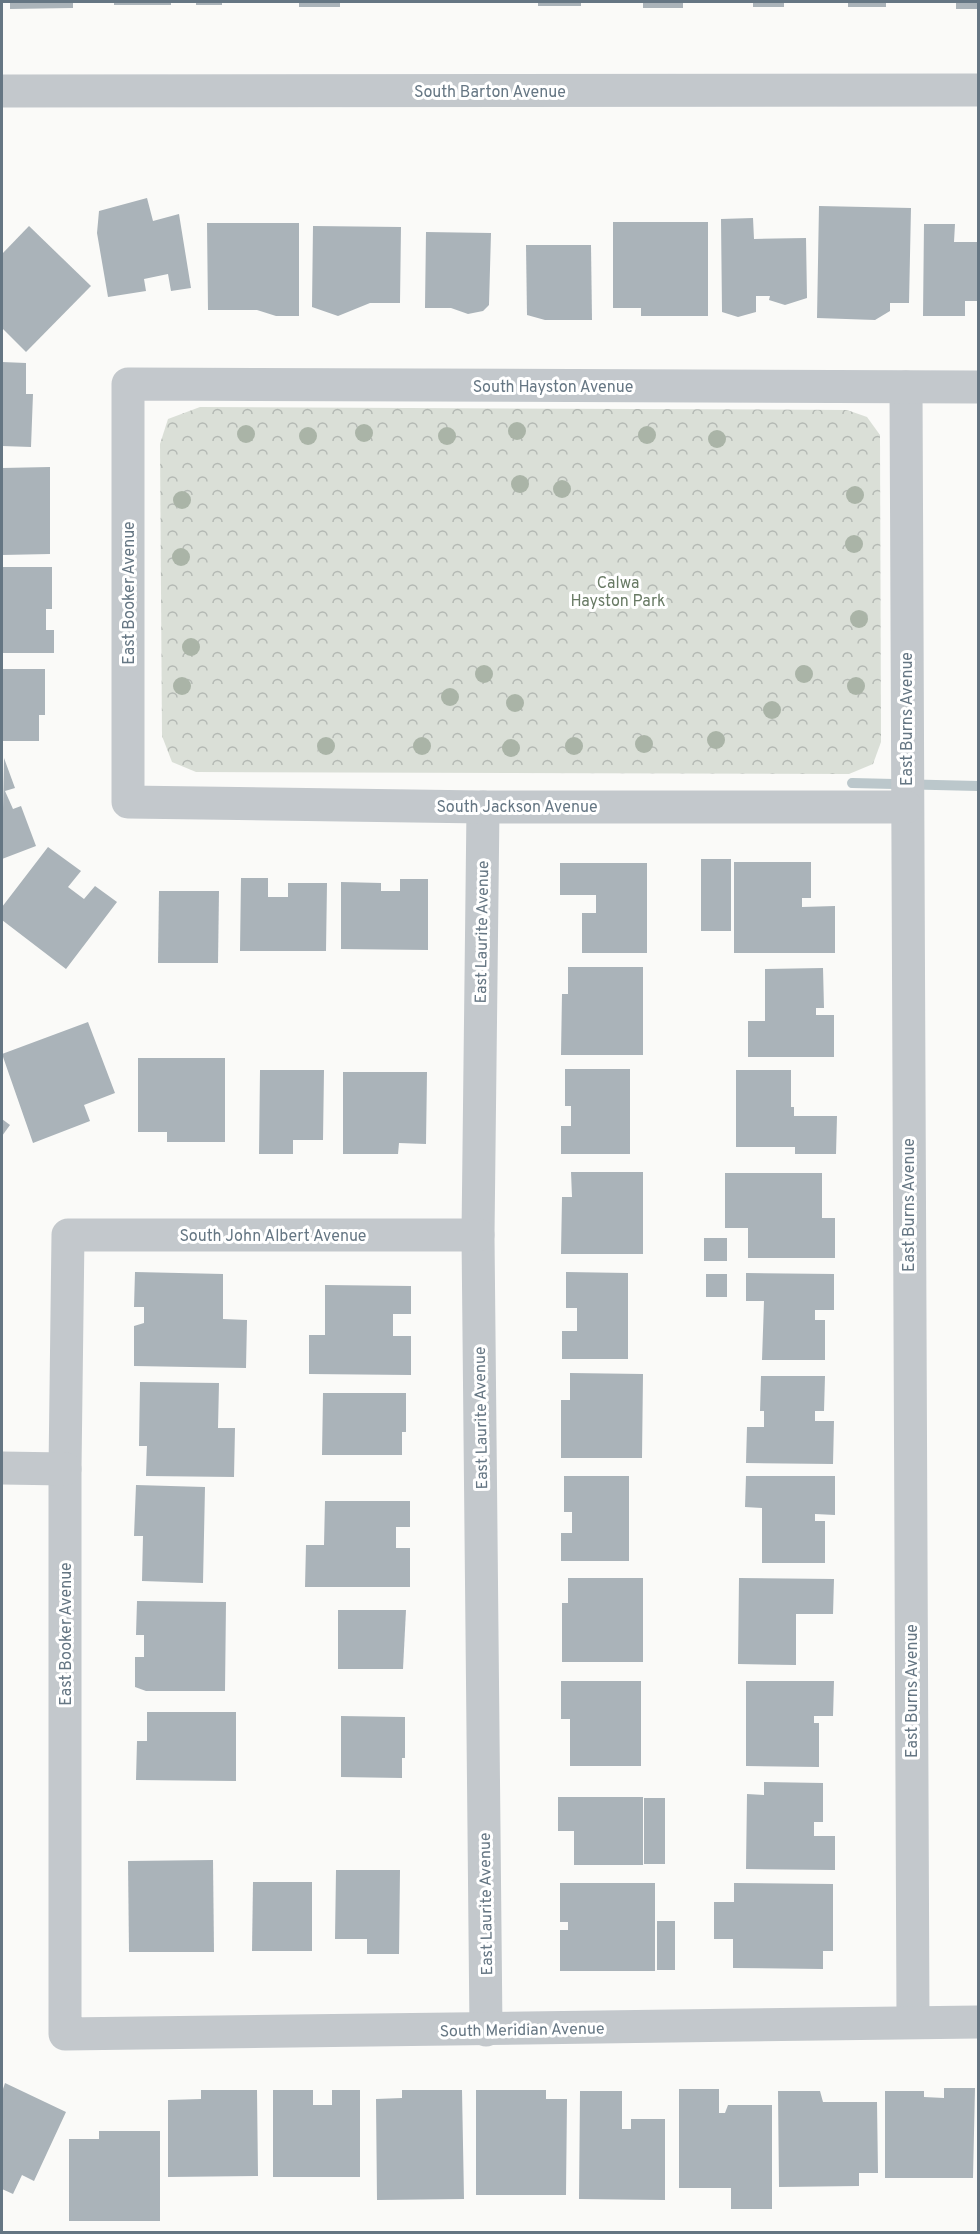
<svg xmlns="http://www.w3.org/2000/svg" width="980" height="2234" font-family="Overpass,sans-serif">
<style>
.park{fill:url(#park-crowns)}
.lines{fill:none;stroke-linecap:round;stroke-linejoin:round}
.stream{stroke:#bbc7cb;stroke-width:10}
.building{fill:#aab3b9}
.minor{stroke:#c3c8cc;stroke-width:33}
.tree{fill:#aab4a7}
.labels{text-anchor:middle;stroke-width:6;stroke-linejoin:round;paint-order:stroke}
.street-label{font-size:16px;fill:#657683;stroke:#fff}
.park-label{font-size:16px;fill:#687a64;stroke:#fff}
</style>
<defs>
<pattern id="park-crowns" width="20" height="18" patternUnits="userSpaceOnUse" patternTransform="scale(1.5)"><rect width="20" height="18" fill="#dadfd7"/><path d="M2 6a3 3 0 1 1 6 0M12 15a3 3 0 1 1 6 0" fill="none" stroke="#b4b9b4"/></pattern>
</defs>
<rect width="100%" height="100%" fill="#fafaf8"/>
<polygon class="park" points="200,407 847,410 867,417 880,435 881,742 873,764 849,774 196,772 172,762 162,736 160,444 168,419"/>
<g class="lines">
<polyline class="stream" points="852,783 978,786"/>
</g>
<g class="building">
<polygon points="10,2 73,2 73,8 10,9"/>
<rect x="114" y="2" width="57" height="3"/>
<rect x="196" y="2" width="26" height="3"/>
<rect x="299" y="2" width="41" height="5"/>
<rect x="538" y="2" width="43" height="4"/>
<rect x="643" y="2" width="40" height="6"/>
<rect x="753" y="2" width="31" height="5"/>
<rect x="848" y="2" width="38" height="5"/>
<rect x="956" y="2" width="22" height="7"/>
<polygon points="147,198 153,221 179,214 191,288 171,291 168,274 144,279 146,291 108,297 97,233 99,211"/>
<polygon points="819,206 911,208 909,303 890,303 890,311 875,320 817,318"/>
<polygon points="753,218 754,239 806,238 807,298 785,305 769,300 770,296 756,296 756,312 738,317 722,312 721,219"/>
<polygon points="613,222 708,222 708,316 641,316 641,308 613,308"/>
<polygon points="207,223 299,223 299,316 276,316 257,310 208,310"/>
<polygon points="924,224 955,224 954,242 978,242 978,301 965,301 965,316 923,316"/>
<polygon points="29,226 91,286 26,352 2,328 2,254"/>
<polygon points="313,226 401,227 400,303 370,303 338,316 312,307"/>
<polygon points="426,232 491,233 489,305 483,311 468,314 451,308 425,308"/>
<polygon points="526,245 591,245 592,320 545,320 527,315"/>
<polygon points="2,362 26,363 26,394 33,394 31,447 2,446"/>
<polygon points="50,467 50,554 2,555 2,468"/>
<polygon points="2,567 52,567 52,609 46,609 46,630 54,630 54,653 2,653"/>
<polygon points="2,669 45,669 45,715 39,715 39,741 2,741"/>
<polygon points="4,758 15,788 5,791 13,809 21,806 36,846 2,859"/>
<polygon points="48,847 81,871 68,887 84,899 95,886 117,902 66,969 2,920 2,907"/>
<rect x="701" y="859" width="30" height="72"/>
<polygon points="734,862 811,862 811,898 802,898 802,907 835,906 835,953 734,953"/>
<polygon points="560,863 647,863 647,953 582,953 582,913 596,913 596,895 560,895"/>
<polygon points="241,878 268,878 268,897 288,897 288,883 327,883 326,951 240,951"/>
<polygon points="400,879 428,879 428,950 341,949 341,882 381,883 381,891 400,891"/>
<polygon points="159,891 219,891 218,963 158,963"/>
<polygon points="568,967 643,967 643,1055 561,1055 562,994 568,994"/>
<polygon points="823,968 824,1008 816,1008 816,1015 834,1015 834,1057 748,1057 748,1021 765,1021 765,969"/>
<polygon points="88,1022 115,1093 84,1105 90,1121 33,1143 2,1054"/>
<polygon points="138,1058 225,1058 225,1142 167,1142 167,1132 138,1132"/>
<polygon points="565,1069 630,1069 630,1154 561,1154 561,1126 571,1126 571,1106 565,1106"/>
<polygon points="260,1070 324,1070 323,1140 293,1140 293,1154 259,1154"/>
<polygon points="736,1070 791,1070 791,1107 794,1107 794,1116 837,1116 836,1154 795,1154 795,1147 736,1147"/>
<polygon points="343,1072 427,1072 426,1144 399,1143 398,1154 343,1154"/>
<polygon points="2,1119 10,1125 2,1136"/>
<polygon points="571,1172 643,1172 643,1254 561,1254 562,1197 572,1197"/>
<polygon points="725,1173 822,1173 822,1218 835,1218 835,1258 748,1258 748,1228 725,1228"/>
<rect x="704" y="1238" width="23" height="23"/>
<polygon points="135,1272 223,1274 223,1319 247,1320 246,1368 134,1366 134,1326 144,1323 144,1307 134,1307"/>
<polygon points="566,1272 628,1273 628,1359 562,1359 562,1331 577,1331 577,1308 566,1308"/>
<polygon points="746,1273 834,1274 834,1310 815,1310 815,1320 825,1320 825,1360 762,1360 764,1301 746,1301"/>
<rect x="706" y="1274" width="21" height="23"/>
<polygon points="325,1285 411,1286 411,1314 393,1314 393,1336 411,1336 411,1375 309,1374 309,1335 325,1335"/>
<polygon points="570,1373 643,1374 642,1458 561,1458 561,1400 570,1400"/>
<polygon points="761,1376 825,1376 824,1411 815,1411 815,1421 834,1421 833,1464 746,1463 747,1427 764,1427 764,1411 760,1411"/>
<polygon points="140,1382 219,1383 218,1428 235,1428 234,1477 146,1476 147,1446 139,1446"/>
<polygon points="323,1393 406,1393 406,1432 402,1432 402,1455 322,1455"/>
<polygon points="564,1476 629,1476 629,1561 561,1561 561,1533 572,1533 572,1512 564,1512"/>
<polygon points="746,1476 835,1476 835,1515 815,1514 815,1521 825,1521 825,1563 762,1563 762,1508 745,1507"/>
<polygon points="136,1485 205,1487 203,1583 142,1581 143,1536 134,1536"/>
<polygon points="325,1501 410,1501 410,1527 396,1527 396,1548 410,1548 410,1587 305,1587 306,1545 324,1545"/>
<polygon points="568,1578 643,1578 643,1662 562,1662 562,1603 568,1603"/>
<polygon points="739,1578 834,1579 833,1614 796,1614 796,1665 738,1664"/>
<polygon points="137,1601 226,1602 225,1691 146,1691 135,1687 135,1657 144,1657 144,1635 136,1635"/>
<polygon points="338,1610 406,1610 403,1669 338,1669"/>
<polygon points="561,1681 641,1681 641,1766 570,1766 570,1719 561,1719"/>
<polygon points="746,1681 834,1681 833,1716 814,1716 814,1723 819,1723 819,1767 746,1766"/>
<polygon points="147,1712 236,1712 236,1781 136,1780 137,1741 147,1741"/>
<polygon points="341,1716 405,1717 405,1758 402,1758 402,1778 341,1777"/>
<polygon points="764,1782 823,1783 823,1822 814,1822 814,1836 835,1836 835,1870 746,1869 747,1794 764,1795"/>
<polygon points="558,1797 643,1797 643,1865 574,1865 574,1831 558,1831"/>
<rect x="644" y="1798" width="21" height="66"/>
<polygon points="213,1860 214,1952 129,1952 128,1861"/>
<polygon points="336,1870 400,1870 399,1954 367,1954 367,1939 335,1939"/>
<polygon points="253,1882 312,1882 312,1951 252,1951"/>
<polygon points="560,1883 655,1883 655,1971 560,1971 560,1930 568,1930 568,1922 560,1922"/>
<polygon points="734,1883 833,1884 833,1951 823,1951 823,1969 733,1968 733,1939 714,1939 714,1902 734,1902"/>
<rect x="657" y="1921" width="18" height="49"/>
<polygon points="5,2083 66,2112 34,2181 22,2175 13,2194 2,2189 2,2092"/>
<polygon points="944,2088 975,2088 973,2178 885,2178 885,2091 924,2091 924,2097 944,2098"/>
<polygon points="679,2089 719,2089 719,2113 725,2113 728,2105 772,2105 772,2209 731,2209 731,2188 679,2188"/>
<polygon points="201,2090 257,2090 258,2176 168,2177 168,2100 201,2099"/>
<polygon points="273,2090 313,2090 313,2105 332,2105 332,2090 360,2090 360,2177 273,2177"/>
<polygon points="402,2090 462,2090 464,2199 377,2200 376,2099 402,2098"/>
<polygon points="476,2090 546,2090 546,2099 567,2099 566,2195 476,2195"/>
<polygon points="580,2091 622,2091 622,2129 631,2129 631,2119 665,2119 665,2200 579,2199"/>
<polygon points="778,2091 820,2091 823,2102 877,2102 878,2173 859,2173 859,2186 779,2187"/>
<polygon points="99,2131 160,2131 160,2221 69,2221 69,2139 99,2139"/>
</g>
<g class="lines">
<g class="minor">
<polyline points="2,91 978,90"/>
<polyline points="906,387 913,2022"/>
<polyline points="483,807 478,1235 486,2030"/>
<polyline points="906,807 483,807 128,802 128,384 978,387"/>
<polyline points="478,1235 68,1235 65,1469 65,2034 978,2022"/>
<polyline points="2,1468 65,1469"/>
</g>
</g>
<g class="tree">
<circle cx="517" cy="431" r="9"/>
<circle cx="364" cy="433" r="9"/>
<circle cx="246" cy="434" r="9"/>
<circle cx="647" cy="435" r="9"/>
<circle cx="308" cy="436" r="9"/>
<circle cx="447" cy="436" r="9"/>
<circle cx="717" cy="439" r="9"/>
<circle cx="520" cy="484" r="9"/>
<circle cx="562" cy="489" r="9"/>
<circle cx="855" cy="495" r="9"/>
<circle cx="182" cy="500" r="9"/>
<circle cx="854" cy="544" r="9"/>
<circle cx="181" cy="557" r="9"/>
<circle cx="859" cy="619" r="9"/>
<circle cx="191" cy="647" r="9"/>
<circle cx="484" cy="674" r="9"/>
<circle cx="804" cy="674" r="9"/>
<circle cx="182" cy="686" r="9"/>
<circle cx="856" cy="686" r="9"/>
<circle cx="450" cy="697" r="9"/>
<circle cx="515" cy="703" r="9"/>
<circle cx="772" cy="710" r="9"/>
<circle cx="716" cy="740" r="9"/>
<circle cx="644" cy="744" r="9"/>
<circle cx="326" cy="746" r="9"/>
<circle cx="422" cy="746" r="9"/>
<circle cx="574" cy="746" r="9"/>
<circle cx="511" cy="748" r="9"/>
</g>
<g class="labels">
<g class="street-label">
<text x="490" y="97">South Barton Avenue</text>
<text x="553" y="392">South Hayston Avenue</text>
<text transform="translate(128 593) rotate(-90)" y="6">East Booker Avenue</text>
<text transform="translate(906 719) rotate(-90)" y="6">East Burns Avenue</text>
<text x="517" y="812">South Jackson Avenue</text>
<text transform="translate(481 932) rotate(-89)" y="6">East Laurite Avenue</text>
<text transform="translate(908 1205) rotate(-90)" y="6">East Burns Avenue</text>
<text x="273" y="1241">South John Albert Avenue</text>
<text transform="translate(480 1418) rotate(-91)" y="6">East Laurite Avenue</text>
<text transform="translate(65 1634) rotate(-90)" y="6">East Booker Avenue</text>
<text transform="translate(911 1691) rotate(-90)" y="6">East Burns Avenue</text>
<text transform="translate(485 1904) rotate(-91)" y="6">East Laurite Avenue</text>
<text transform="translate(522 2029) rotate(-1)" y="6">South Meridian Avenue</text>
</g>
<g class="park-label">
<text x="618" y="588">Calwa<tspan x="618" dy="18">Hayston Park</tspan></text>
</g>
</g>
<rect width="980" height="2234" fill="none" stroke="#657683" stroke-width="6"/>
</svg>
